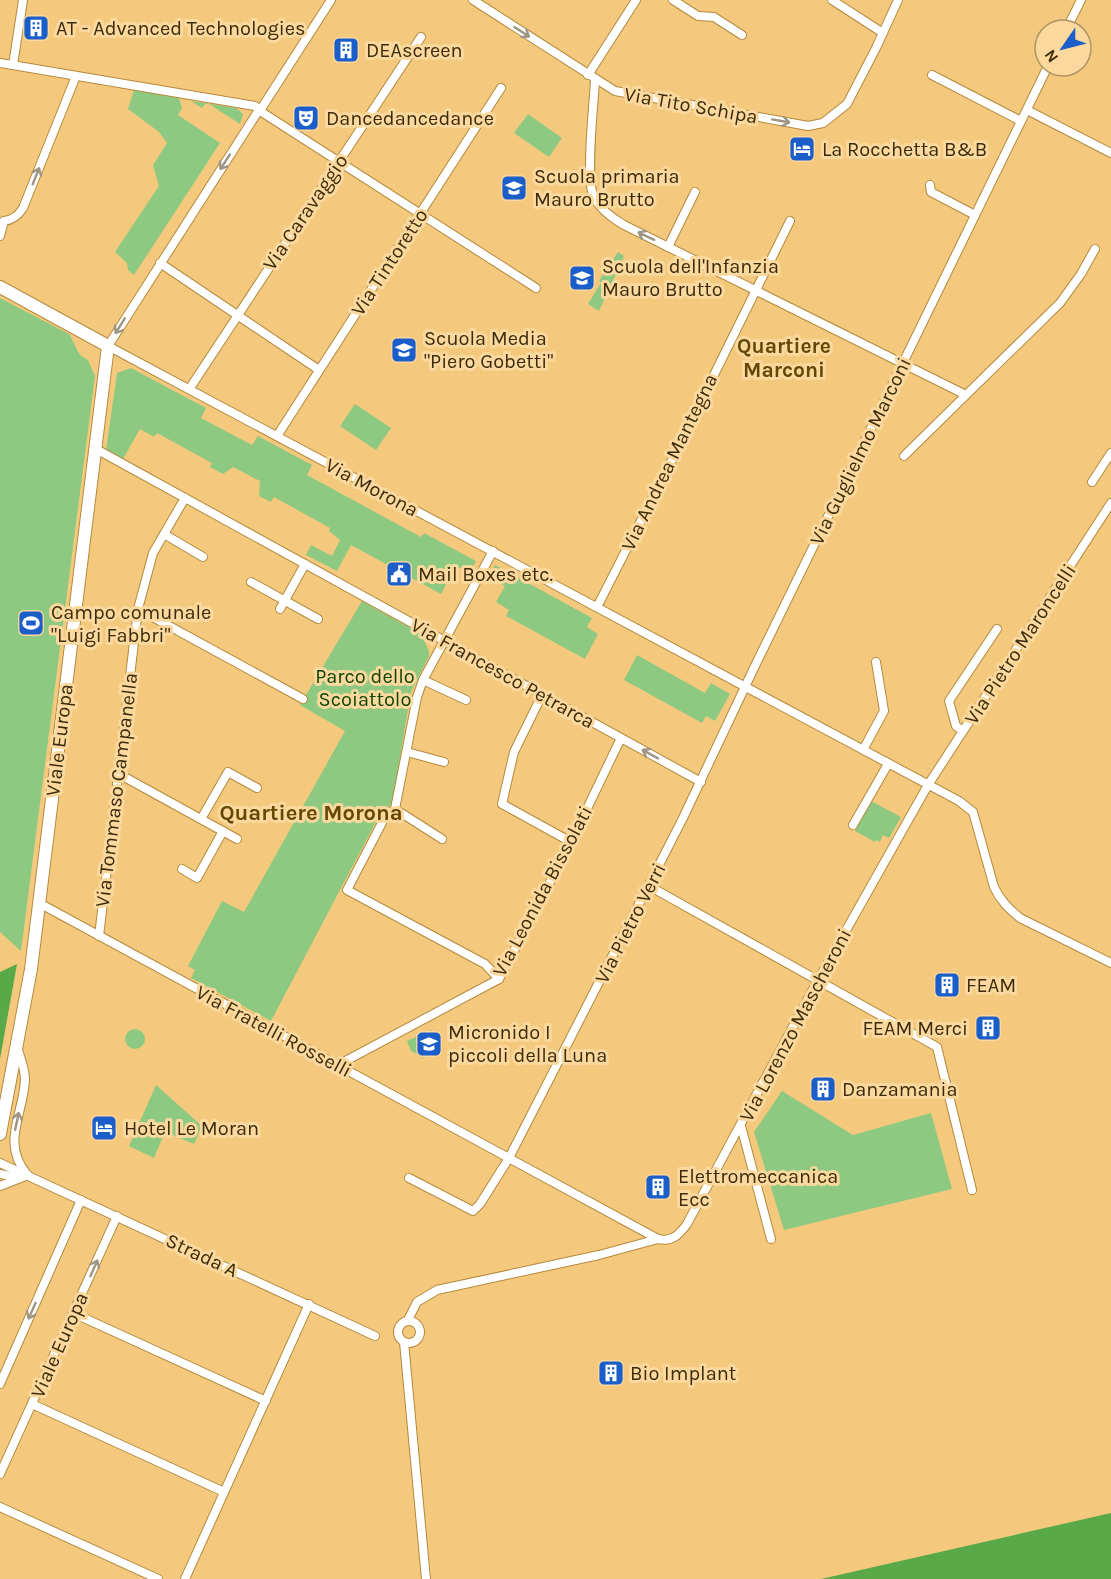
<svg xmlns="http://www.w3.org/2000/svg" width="1111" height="1579" font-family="Karla,sans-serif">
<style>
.green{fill:#8ec981}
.forest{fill:#59a948}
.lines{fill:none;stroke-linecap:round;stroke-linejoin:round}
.minor-casing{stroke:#b38a3d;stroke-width:10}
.secondary-casing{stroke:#b38a3d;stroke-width:14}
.minor{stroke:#fff;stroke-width:8}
.secondary{stroke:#fff;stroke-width:12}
.oneway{stroke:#9e9584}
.labels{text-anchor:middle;stroke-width:6;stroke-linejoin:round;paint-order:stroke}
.poi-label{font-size:20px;fill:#3c2b0a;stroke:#fbd89d;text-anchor:start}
.street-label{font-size:20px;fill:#3c2b0a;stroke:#fbd89d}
.park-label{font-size:20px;fill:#0c4400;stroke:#fbd89d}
.neighbourhood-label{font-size:21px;font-weight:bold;fill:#654704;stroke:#fbd89d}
.quarter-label{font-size:22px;font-weight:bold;fill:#654704;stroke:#fbd89d}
</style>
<rect width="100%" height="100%" fill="#f5c97d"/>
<g class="green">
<polygon points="134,90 179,98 182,108 178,115 220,143 134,275 128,270 127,263 115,252 159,186 153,165 167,143 159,132 128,109"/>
<polygon points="191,101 236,108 243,114 240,124 209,104 205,104 202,108"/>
<polygon points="528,114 562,138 549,157 514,133"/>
<polygon points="618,252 624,256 599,311 588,304 601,283 599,281"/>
<path d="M0 298 69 334C77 345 75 354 88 360L95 376 21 951 0 932Z"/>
<polygon points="131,368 206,408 201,418 252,445 258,436 312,465 307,475 421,537 424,533 476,561 469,573 456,566 441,594 351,545 337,571 306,555 311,545 332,556 340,540 329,531 330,528 274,497 271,502 259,496 260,481 233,467 223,474 210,467 212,463 157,433 154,437 140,429 123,459 106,450 117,373"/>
<polygon points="355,404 391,428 376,450 340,426"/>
<polygon points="495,565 592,618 587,627 598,634 585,659 506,616 509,610 496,602 505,586 488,577"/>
<polygon points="362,601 421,634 429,651 429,656 411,692 392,804 379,816 271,1021 191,978 195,970 188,966 222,901 244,912 345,731 300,705"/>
<polygon points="637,655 705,693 711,683 730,694 715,721 706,716 702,723 624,680"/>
<polygon points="871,801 901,817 889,838 883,835 880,842 876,840 875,842 855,831"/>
<circle cx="135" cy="1039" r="10"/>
<polygon points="431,1030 441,1049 424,1058 411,1051 407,1041"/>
<polygon points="156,1085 202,1126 194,1144 165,1132 154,1158 129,1146"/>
<polygon points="782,1091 853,1135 931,1113 952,1189 784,1230 754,1132"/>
</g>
<g class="forest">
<polygon points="17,964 0,1059 0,972"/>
<polygon points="1111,1513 1111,1579 821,1579"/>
</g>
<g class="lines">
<defs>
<g id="minor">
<polyline points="473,0 615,91 808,126 823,123 847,104 876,48 898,0"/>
<polyline points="673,0 698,16 714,17 742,35"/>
<polyline points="832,0 883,33"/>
<polyline points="1066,30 1081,0"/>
<polyline points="0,63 255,106"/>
<polyline points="13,65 23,0"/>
<polyline points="588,75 636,0"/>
<polyline points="932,75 1021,121"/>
<path d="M595 80C594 102 585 181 594 197 600 209 612 218 624 225L966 395 1060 303 1081 274 1095 249"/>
<polyline points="261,109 331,0"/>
<polyline points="1027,110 1111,153"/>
<polyline points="260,111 536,288"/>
<path d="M257 113 108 346 959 801 973 812 994 887C1000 900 1008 908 1020 918L1111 963"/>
<polyline points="930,185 931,192 975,215"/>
<path d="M4 221C13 220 18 216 23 208L76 76"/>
<polyline points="0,236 4,221"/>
<polyline points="668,247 695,192"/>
<polyline points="160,263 319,370"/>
<polyline points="190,388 421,37"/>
<polyline points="277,436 501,88"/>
<polyline points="96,449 701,782"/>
<polyline points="904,456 966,395"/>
<polyline points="1092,482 1111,453"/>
<polyline points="164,534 203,557"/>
<polyline points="493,551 423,680 417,697 395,809 385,817 347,890 485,964 499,979"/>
<polyline points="251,582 318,619"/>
<polyline points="597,607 672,460 790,221"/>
<polyline points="138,609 303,699"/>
<polyline points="280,609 305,564"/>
<polyline points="423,680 466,700"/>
<polyline points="542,695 514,752 502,804 571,842"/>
<polyline points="963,731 956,726 949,701 997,629"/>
<polyline points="863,750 884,711 876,662"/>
<polyline points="407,752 444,762"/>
<polyline points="119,774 237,839"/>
<polyline points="395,809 442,839"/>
<polyline points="201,819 228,772 257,788"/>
<polyline points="853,825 888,764"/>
<polyline points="182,869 197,878 223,831"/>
<polyline points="649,886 937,1047 972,1190"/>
<path d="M39 903 658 1239C672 1242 679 1235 687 1224L818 980 928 785 1111 503"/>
<polyline points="99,936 138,609 153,553 185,498"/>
<path d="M17 1047C20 1057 25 1069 25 1079 24 1113 1 1142 26 1173"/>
<polyline points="338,1065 499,979 571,842 621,738"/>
<polyline points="741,1126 771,1239"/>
<polyline points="0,1163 375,1336"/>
<polyline points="0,1174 15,1177"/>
<polyline points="409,1178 473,1211 480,1204 509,1158 683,818 753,670 1048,66"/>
<polyline points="0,1186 28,1175"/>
<polyline points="73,1313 266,1401"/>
<polyline points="408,1320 417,1302 437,1290 599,1255 658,1239"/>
<circle cx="409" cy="1332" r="11"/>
<polyline points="404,1342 426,1579"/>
<polyline points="0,1384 81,1200"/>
<polyline points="32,1404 224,1492"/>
<polyline points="0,1474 117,1216"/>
<polyline points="0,1507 158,1579"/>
<polyline points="185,1579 309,1304"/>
</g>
<polyline id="secondary" points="0,287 108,346 31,969 0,1134"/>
</defs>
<use href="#minor" class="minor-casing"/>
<use href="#secondary" class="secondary-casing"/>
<use href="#minor" class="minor"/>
<use href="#secondary" class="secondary"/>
</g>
<defs><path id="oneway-shaft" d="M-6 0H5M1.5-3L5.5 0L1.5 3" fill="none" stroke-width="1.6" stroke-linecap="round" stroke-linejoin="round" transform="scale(1.5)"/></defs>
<g class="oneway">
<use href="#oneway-shaft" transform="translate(522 32) rotate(33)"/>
<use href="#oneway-shaft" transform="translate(781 121) rotate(10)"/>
<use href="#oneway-shaft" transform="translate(225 162) rotate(123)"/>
<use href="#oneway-shaft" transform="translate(36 176) rotate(-68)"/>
<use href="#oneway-shaft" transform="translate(646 236) rotate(-154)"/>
<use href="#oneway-shaft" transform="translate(120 326) rotate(122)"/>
<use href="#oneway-shaft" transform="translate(650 754) rotate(-151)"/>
<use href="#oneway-shaft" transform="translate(17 1121) rotate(-78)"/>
<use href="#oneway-shaft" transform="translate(94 1268) rotate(-66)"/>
<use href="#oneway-shaft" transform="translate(32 1311) rotate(114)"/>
</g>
<defs>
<symbol id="building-square" viewBox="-11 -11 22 22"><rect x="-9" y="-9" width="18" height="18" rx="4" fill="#1c5ec9" stroke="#fbd89d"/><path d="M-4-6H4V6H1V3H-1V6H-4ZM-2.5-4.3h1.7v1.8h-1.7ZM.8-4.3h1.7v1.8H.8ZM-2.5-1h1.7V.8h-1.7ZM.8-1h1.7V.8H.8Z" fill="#fff"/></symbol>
<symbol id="theatre-square" viewBox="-11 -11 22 22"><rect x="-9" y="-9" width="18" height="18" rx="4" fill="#1c5ec9" stroke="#fbd89d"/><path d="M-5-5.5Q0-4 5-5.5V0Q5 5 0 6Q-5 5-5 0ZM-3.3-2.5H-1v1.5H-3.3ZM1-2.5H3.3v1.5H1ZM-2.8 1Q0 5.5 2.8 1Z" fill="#fff"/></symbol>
<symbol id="hotel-square" viewBox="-11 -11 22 22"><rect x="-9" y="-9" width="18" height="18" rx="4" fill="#1c5ec9" stroke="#fbd89d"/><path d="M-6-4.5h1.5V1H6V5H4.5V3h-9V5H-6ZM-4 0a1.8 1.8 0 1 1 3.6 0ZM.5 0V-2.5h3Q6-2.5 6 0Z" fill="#fff"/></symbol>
<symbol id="school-square" viewBox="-11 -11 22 22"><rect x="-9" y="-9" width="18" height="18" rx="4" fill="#1c5ec9" stroke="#fbd89d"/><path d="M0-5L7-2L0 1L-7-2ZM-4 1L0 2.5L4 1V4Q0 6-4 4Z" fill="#fff"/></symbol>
<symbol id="civic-square" viewBox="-11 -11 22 22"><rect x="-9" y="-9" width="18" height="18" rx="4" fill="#1c5ec9" stroke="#fbd89d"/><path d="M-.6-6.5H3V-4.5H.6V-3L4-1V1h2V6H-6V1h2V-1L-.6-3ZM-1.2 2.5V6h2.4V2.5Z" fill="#fff"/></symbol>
<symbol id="stadium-square" viewBox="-11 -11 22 22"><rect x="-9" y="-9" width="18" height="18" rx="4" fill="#1c5ec9" stroke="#fbd89d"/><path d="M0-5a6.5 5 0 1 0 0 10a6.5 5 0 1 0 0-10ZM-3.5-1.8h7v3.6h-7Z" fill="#fff"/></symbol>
</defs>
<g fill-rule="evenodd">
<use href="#building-square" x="21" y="13" width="30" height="30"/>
<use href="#building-square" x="331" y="35" width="30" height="30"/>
<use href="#theatre-square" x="291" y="103" width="30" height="30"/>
<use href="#hotel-square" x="787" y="134" width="30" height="30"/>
<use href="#school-square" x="499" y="173" width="30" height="30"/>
<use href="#school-square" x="567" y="263" width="30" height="30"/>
<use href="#school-square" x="389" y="335" width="30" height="30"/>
<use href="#civic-square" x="384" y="559" width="30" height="30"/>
<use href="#stadium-square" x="16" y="608" width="30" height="30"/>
<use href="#building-square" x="932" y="970" width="30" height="30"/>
<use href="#building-square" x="973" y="1013" width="30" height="30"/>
<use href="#school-square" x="414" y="1029" width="30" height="30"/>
<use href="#building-square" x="808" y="1074" width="30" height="30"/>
<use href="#hotel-square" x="89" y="1113" width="30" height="30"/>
<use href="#building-square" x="643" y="1172" width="30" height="30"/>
<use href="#building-square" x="596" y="1358" width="30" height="30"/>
</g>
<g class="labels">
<g class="poi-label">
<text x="56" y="35">AT - Advanced Technologies</text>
<text x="366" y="57">DEAscreen</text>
<text x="326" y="125">Dancedancedance</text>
<text x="822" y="156">La Rocchetta B&amp;B</text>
<text x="534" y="183">Scuola primaria<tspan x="534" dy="23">Mauro Brutto</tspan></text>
<text x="602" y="273">Scuola dell'Infanzia<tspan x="602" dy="23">Mauro Brutto</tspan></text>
<text x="424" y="345">Scuola Media<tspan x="424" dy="23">"Piero Gobetti"</tspan></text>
<text x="418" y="581">Mail Boxes etc.</text>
<text x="51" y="619">Campo comunale<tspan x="51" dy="23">"Luigi Fabbri"</tspan></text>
<text x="966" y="992">FEAM</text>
<text x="968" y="1035" text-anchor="end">FEAM Merci</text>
<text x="448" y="1039">Micronido I<tspan x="448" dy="23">piccoli della Luna</tspan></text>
<text x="842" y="1096">Danzamania</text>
<text x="124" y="1135">Hotel Le Moran</text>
<text x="678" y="1183">Elettromeccanica<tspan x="678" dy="23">Ecc</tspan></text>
<text x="630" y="1380">Bio Implant</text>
</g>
<g class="street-label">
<text transform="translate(691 105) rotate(10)" y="7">Via Tito Schipa</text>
<text transform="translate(305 212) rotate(-56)" y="7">Via Caravaggio</text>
<text transform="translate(389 262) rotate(-57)" y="7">Via Tintoretto</text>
<text transform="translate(860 451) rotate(-64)" y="7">Via Guglielmo Marconi</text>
<text transform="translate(669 462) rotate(-64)" y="7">Via Andrea Mantegna</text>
<text transform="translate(372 487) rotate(28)" y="7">Via Morona</text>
<text transform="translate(1020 644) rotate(-57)" y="7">Via Pietro Maroncelli</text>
<text transform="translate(503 673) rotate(29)" y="7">Via Francesco Petrarca</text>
<text transform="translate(59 740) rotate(-83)" y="7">Viale Europa</text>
<text transform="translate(116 790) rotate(-83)" y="7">Via Tommaso Campanella</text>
<text transform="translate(542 891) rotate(-62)" y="7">Via Leonida Bissolati</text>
<text transform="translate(630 923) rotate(-63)" y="7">Via Pietro Verri</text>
<text transform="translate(795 1025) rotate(-62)" y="7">Via Lorenzo Mascheroni</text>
<text transform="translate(274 1031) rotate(28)" y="7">Via Fratelli Rosselli</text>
<text transform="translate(202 1255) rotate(25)" y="7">Strada A</text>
<text transform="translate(59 1345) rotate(-66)" y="7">Viale Europa</text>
</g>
<g class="park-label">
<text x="365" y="683">Parco dello<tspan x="365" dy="23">Scoiattolo</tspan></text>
</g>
<g class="neighbourhood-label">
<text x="784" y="353">Quartiere<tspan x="784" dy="24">Marconi</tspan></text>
</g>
<g class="quarter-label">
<text x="311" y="820">Quartiere Morona</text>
</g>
</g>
<g transform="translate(1063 48) rotate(235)"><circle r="28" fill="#fbd89d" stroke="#af9362" stroke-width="1.5"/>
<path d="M0-4.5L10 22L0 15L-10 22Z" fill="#1c5ec9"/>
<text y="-9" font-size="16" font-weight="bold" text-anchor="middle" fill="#3c2b0a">N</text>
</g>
</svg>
